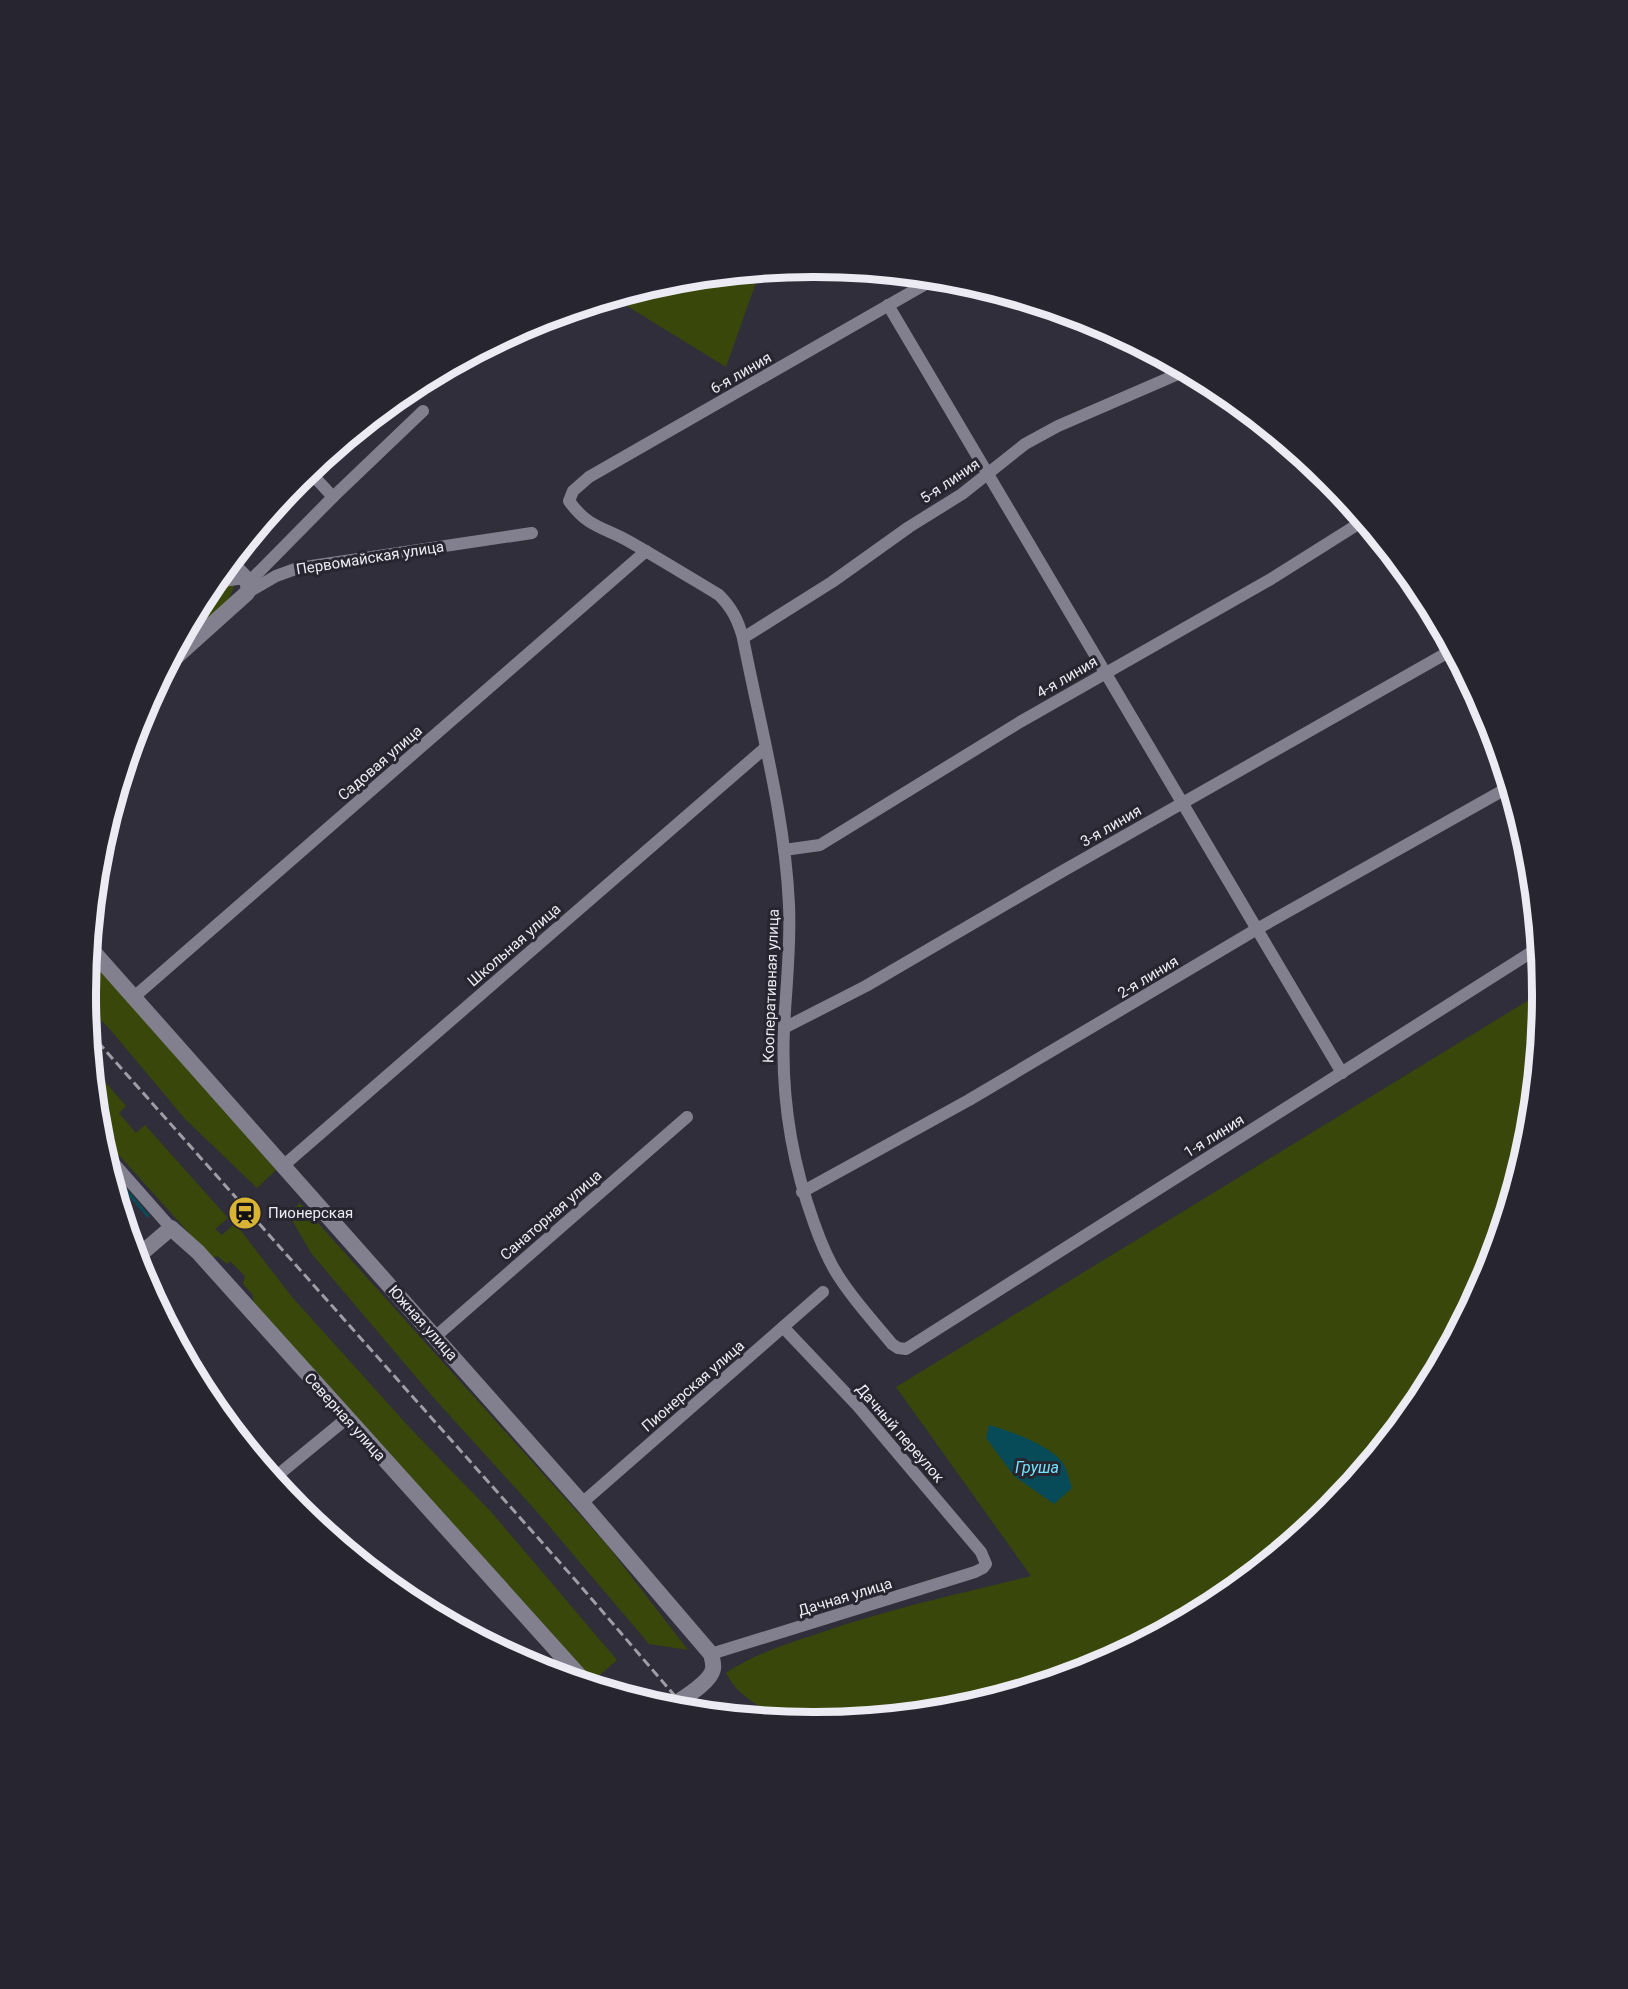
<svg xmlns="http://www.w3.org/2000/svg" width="1628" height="1989" font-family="Roboto,sans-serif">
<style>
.green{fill:#39470a}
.water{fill:#084b58}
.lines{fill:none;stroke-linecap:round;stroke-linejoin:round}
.stream{stroke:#084b58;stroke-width:3}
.street{stroke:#82808e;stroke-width:12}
.secondary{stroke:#82808e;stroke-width:16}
.rail{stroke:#9f9ea7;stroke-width:3;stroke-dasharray:9 4.5;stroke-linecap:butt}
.labels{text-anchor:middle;stroke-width:6;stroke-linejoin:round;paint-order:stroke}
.street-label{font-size:15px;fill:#ecebf3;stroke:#262530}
.poi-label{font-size:15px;fill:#ecebf3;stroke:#262530;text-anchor:start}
.water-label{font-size:16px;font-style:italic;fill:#72e4ff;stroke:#262530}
.rim{fill:none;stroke:#ecebf3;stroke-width:8}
</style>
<rect width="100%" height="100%" fill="#302e3a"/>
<g class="green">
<polygon points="760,271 726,367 614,298 672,280"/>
<polygon points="235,584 227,604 176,650 210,587"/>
<polygon points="89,957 276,1170 257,1188 185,1119 108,1027 87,1007 86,994"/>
<path d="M1542 992 1528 1137 1487 1274 1420 1400 1329 1510 1218 1600 1092 1668 956 1709 814 1723 772 1719C766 1708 754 1704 745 1696 737 1690 731 1682 726 1673 753 1655 783 1645 814 1635 884 1610 958 1594 1031 1576L896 1387Z"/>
<polygon points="93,1068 126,1106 119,1113 136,1133 145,1125 228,1218 215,1229 222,1235 235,1223 292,1297 410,1428 492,1513 617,1660 591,1683 253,1307 253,1295 243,1284 245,1276 230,1261 227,1264 217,1256 208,1260 189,1233 99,1133"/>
<polygon points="300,1203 607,1545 688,1650 649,1644 538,1513 433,1397 311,1253 288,1213"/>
</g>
<path class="water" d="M989 1425C1008 1430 1055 1447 1064 1465 1068 1472 1069 1480 1072 1488L1054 1504 1014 1476 986 1438Z"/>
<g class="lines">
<polyline class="stream" points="111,1173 148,1216"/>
<g class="street">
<path d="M936 278 589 477 573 491 569 501C588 528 604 527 630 542 660 559 689 577 719 595 732 608 738 620 743 638 760 726 785 815 789 905 791 946 786 987 784 1028 781 1095 791 1160 814 1223 821 1243 829 1263 841 1280 856 1303 875 1323 892 1344L898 1348 906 1349 1538 948"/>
<polyline points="888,305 1342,1073"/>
<polyline points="309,471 333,497"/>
<polyline points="215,582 245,578"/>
<polyline points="248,583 333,497 423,411"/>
<polyline points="247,593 276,576 298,568 532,533"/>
<polyline points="743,638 832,582 909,527 962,494 1025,444 1058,426 1185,371"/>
<polyline points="784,850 820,845 1020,722 1271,579 1363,521"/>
<polyline points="134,997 646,551"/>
<polyline points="784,1028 866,986 1061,872 1452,650"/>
<polyline points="104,1152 171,1228"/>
<polyline points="283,1166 765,748"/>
<polyline points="802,1192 969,1100 1257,929 1509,787"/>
<polyline points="435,1337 687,1117"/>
<polyline points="273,1479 346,1419"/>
<polyline points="582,1503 823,1292"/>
<polyline points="711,1654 975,1572 983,1568 986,1564 981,1552 856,1404 783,1327"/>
</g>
<g class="secondary">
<path d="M168 664 247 593C253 581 238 571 230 563"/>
<path d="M90 948 582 1503 711 1654C712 1659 714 1663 713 1669 710 1684 681 1699 669 1708"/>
<polyline points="136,1258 171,1228 198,1252 586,1683"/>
</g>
<polyline class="rail" points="89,1032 578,1583 687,1710"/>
</g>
<defs>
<symbol id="station-disc" viewBox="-11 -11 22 22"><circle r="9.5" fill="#d9b334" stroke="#262530"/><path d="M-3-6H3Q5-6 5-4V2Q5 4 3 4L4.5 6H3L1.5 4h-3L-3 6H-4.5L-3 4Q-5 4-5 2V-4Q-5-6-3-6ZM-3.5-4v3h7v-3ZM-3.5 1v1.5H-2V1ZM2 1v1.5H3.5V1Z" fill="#111"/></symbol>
</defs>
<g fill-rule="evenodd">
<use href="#station-disc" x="226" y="1194" width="38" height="38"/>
</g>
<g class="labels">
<g class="street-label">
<text transform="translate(741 373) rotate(-30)" y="5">6-я линия</text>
<text transform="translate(950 481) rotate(-34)" y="5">5-я линия</text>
<text transform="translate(370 558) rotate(-9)" y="5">Первомайская улица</text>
<text transform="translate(1067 677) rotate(-30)" y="5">4-я линия</text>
<text transform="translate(380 763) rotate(-41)" y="5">Садовая улица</text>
<text transform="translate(1111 826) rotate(-30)" y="5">3-я линия</text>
<text transform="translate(514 945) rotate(-41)" y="5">Школьная улица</text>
<text transform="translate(1148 977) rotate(-31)" y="5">2-я линия</text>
<text transform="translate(771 986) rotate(-88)" y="5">Кооперативная улица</text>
<text transform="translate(1214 1136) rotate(-32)" y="5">1-я линия</text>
<text transform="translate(551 1215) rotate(-41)" y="5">Санаторная улица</text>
<text transform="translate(423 1323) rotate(48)" y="5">Южная улица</text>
<text transform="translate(693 1386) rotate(-41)" y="5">Пионерская улица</text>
<text transform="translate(345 1417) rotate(48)" y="5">Северная улица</text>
<text transform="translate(900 1433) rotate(49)" y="5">Дачный переулок</text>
<text transform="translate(845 1597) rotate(-17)" y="5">Дачная улица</text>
</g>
<g class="poi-label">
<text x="268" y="1218">Пионерская</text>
</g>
<g class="water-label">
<text x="1037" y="1473">Груша</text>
</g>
</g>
<path d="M0 0H1628V1989H0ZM813 277H815A717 717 0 0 1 1532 994V995A717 717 0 0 1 815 1712H813A717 717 0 0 1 96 995V994A717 717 0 0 1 813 277Z" fill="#262530" fill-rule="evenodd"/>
<path class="rim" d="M813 277H815A717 717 0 0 1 1532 994V995A717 717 0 0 1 815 1712H813A717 717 0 0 1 96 995V994A717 717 0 0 1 813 277Z"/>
</svg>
